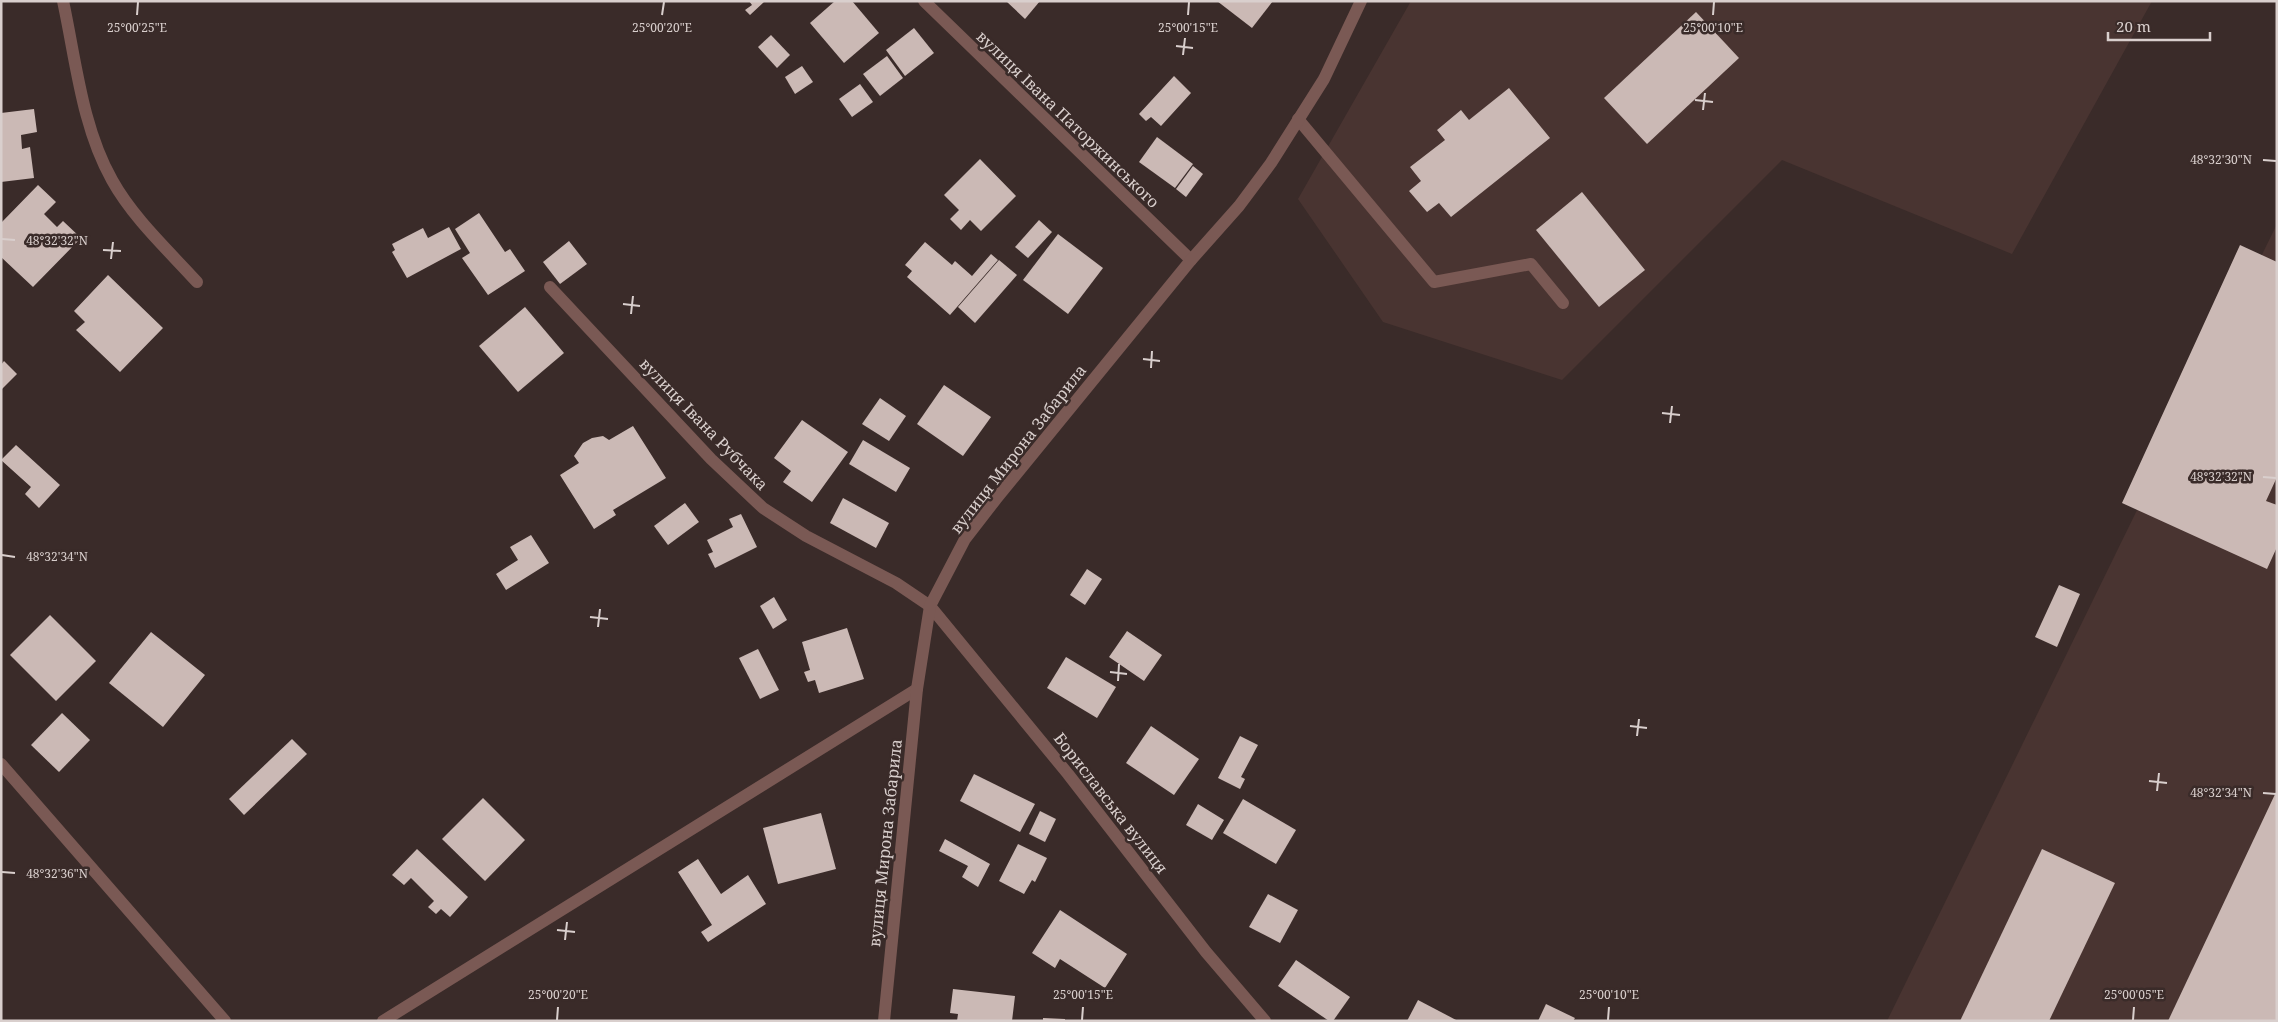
<svg xmlns="http://www.w3.org/2000/svg" width="2278" height="1022" font-family="'Noto Serif',serif">
<style>
.built{fill:#493431}
.building{fill:#cbb9b5}
.lines{fill:none;stroke-linecap:round;stroke-linejoin:round}
.lane{stroke:#7a5954;stroke-width:12}
.street{stroke:#7a5954;stroke-width:12}
.ticks{fill:none;stroke:#d9cfcd;stroke-width:2}
.labels{text-anchor:middle;stroke-width:5;stroke-linejoin:round;paint-order:stroke}
.street-label{font-size:16px;fill:#d9cfcd;stroke:#3a2b29}
.ticks-label{font-size:12px;text-anchor:middle;fill:#d9cfcd;stroke:#3a2b29;stroke-width:5;stroke-linejoin:round;paint-order:stroke}
</style>
<rect width="100%" height="100%" fill="#3a2b29"/>
<g class="built">
<polygon points="1411,1 2152,1 2012,254 1782,160 1562,380 1383,322 1298,199"/>
<polygon points="2277,224 2277,1021 1887,1021"/>
</g>
<g class="building">
<polygon points="749,1 765,1 750,15 745,10 752,5"/>
<polygon points="835,1 852,1 879,33 844,63 810,23"/>
<polygon points="1006,1 1040,1 1025,19"/>
<polygon points="1217,1 1273,1 1252,28"/>
<polygon points="1696,12 1739,58 1647,144 1604,98"/>
<polygon points="914,28 934,53 905,76 886,50"/>
<polygon points="771,35 790,55 777,68 758,47"/>
<polygon points="887,56 903,78 880,96 863,74"/>
<polygon points="802,66 813,82 795,94 785,77"/>
<polygon points="1174,76 1191,93 1161,126 1151,117 1146,121 1139,114"/>
<polygon points="860,84 873,102 852,117 839,99"/>
<polygon points="1509,88 1550,138 1451,217 1439,203 1427,212 1409,191 1421,181 1410,167 1445,140 1437,130 1461,110 1469,120"/>
<polygon points="34,109 37,132 21,135 22,149 30,147 34,178 1,182 1,113"/>
<polygon points="1157,137 1193,164 1175,188 1139,162"/>
<polygon points="980,159 1016,196 981,231 970,220 961,230 950,219 959,210 944,195"/>
<polygon points="1193,166 1203,174 1186,197 1176,189"/>
<polygon points="38,185 56,202 44,214 57,227 63,221 81,238 33,287 1,257 1,223"/>
<polygon points="1582,192 1645,270 1599,307 1536,230"/>
<polygon points="479,213 505,252 510,249 525,271 488,295 462,258 470,253 455,229"/>
<polygon points="1039,220 1052,232 1028,258 1015,247"/>
<polygon points="449,227 461,249 407,278 392,252 395,250 392,244 423,228 428,238"/>
<polygon points="1058,234 1103,268 1068,314 1023,280"/>
<polygon points="569,241 587,264 560,284 543,262"/>
<polygon points="925,242 952,265 955,261 972,276 991,254 998,260 950,315 907,277 912,271 905,265"/>
<polygon points="2240,245 2277,262 2277,477 2266,501 2277,505 2277,547 2267,569 2122,503"/>
<polygon points="999,260 1017,275 975,323 958,307"/>
<polygon points="108,275 163,328 120,372 76,330 85,322 74,311"/>
<polygon points="525,307 564,353 518,392 479,346"/>
<polygon points="4,361 17,374 1,390 1,365"/>
<polygon points="944,385 991,417 963,456 917,424"/>
<polygon points="880,398 906,416 889,441 862,424"/>
<polygon points="802,420 848,452 812,502 783,482 791,471 774,458"/>
<polygon points="633,426 666,478 613,510 616,515 594,529 560,475 579,463 574,456 583,443 592,438 603,436 609,440"/>
<polygon points="863,440 910,468 896,492 849,464"/>
<polygon points="16,445 60,485 39,508 25,494 31,487 1,460"/>
<polygon points="843,498 889,523 876,548 830,523"/>
<polygon points="685,503 699,522 668,545 654,526"/>
<polygon points="741,514 757,547 715,568 708,554 713,552 707,540 733,527 729,519"/>
<polygon points="531,535 549,563 506,590 496,574 518,560 510,547"/>
<polygon points="1087,569 1102,579 1085,605 1070,595"/>
<polygon points="2059,585 2080,594 2057,647 2035,637"/>
<polygon points="774,597 787,620 773,629 760,606"/>
<polygon points="50,615 96,661 56,701 10,655"/>
<polygon points="847,628 864,679 819,693 815,680 808,682 804,672 810,670 802,642"/>
<polygon points="1127,631 1162,655 1144,681 1109,657"/>
<polygon points="151,632 205,675 163,727 109,683"/>
<polygon points="758,649 779,690 760,699 739,658"/>
<polygon points="1066,657 1116,687 1097,718 1047,688"/>
<polygon points="62,713 90,740 59,772 31,745"/>
<polygon points="1151,726 1199,759 1174,795 1126,763"/>
<polygon points="1240,736 1258,745 1241,777 1245,779 1240,789 1218,778"/>
<polygon points="292,739 307,754 244,815 229,799"/>
<polygon points="974,774 1035,804 1020,832 960,801"/>
<polygon points="2277,790 2277,1021 2168,1021"/>
<polygon points="483,798 525,840 485,881 442,839"/>
<polygon points="1243,799 1296,830 1276,864 1223,833"/>
<polygon points="1198,804 1224,820 1212,840 1186,825"/>
<polygon points="1040,811 1056,819 1045,842 1029,834"/>
<polygon points="821,813 836,869 778,884 763,828"/>
<polygon points="945,839 990,864 978,887 962,877 968,866 939,851"/>
<polygon points="1018,844 1047,858 1035,882 1032,880 1024,894 999,881"/>
<polygon points="417,849 468,897 450,917 441,909 436,914 428,907 434,901 411,878 404,885 392,875"/>
<polygon points="2042,849 2115,883 2049,1021 1960,1021"/>
<polygon points="698,859 721,894 748,875 766,904 708,942 701,932 712,925 678,872"/>
<polygon points="1268,894 1298,910 1280,943 1249,927"/>
<polygon points="1060,910 1127,954 1105,988 1060,959 1055,968 1032,953"/>
<polygon points="1296,960 1350,997 1333,1021 1329,1021 1278,986"/>
<polygon points="953,989 1015,996 1012,1021 957,1021 958,1014 950,1013"/>
<polygon points="1418,1000 1458,1021 1407,1021"/>
<polygon points="1546,1004 1575,1018 1573,1021 1538,1021"/>
<polygon points="1043,1018 1065,1019 1065,1021 1043,1021"/>
</g>
<g class="lines">
<polyline class="lane" points="1298,119 1434,282 1531,264 1563,303"/>
<g class="street">
<path d="M63 1C76 61 82 127 112 180 133 218 168 250 197 282"/>
<polyline points="924,1 1191,260"/>
<polyline points="550,287 711,459 763,508 806,536 896,583 930,606 1068,774 1206,952 1265,1021"/>
<polyline points="1,764 225,1021"/>
<polyline points="383,1021 917,689"/>
<polyline points="884,1021 917,689 930,606 965,539 996,499 1191,260 1239,206 1271,163 1324,79 1361,1"/>
</g>
</g>
<path class="ticks" d="M137 15 138 2M662 15 664 2M1188 15 1189 2M1713 15 1714 2M1176 46 1193 48M1183 55 1185 38M1695 100 1713 102M1703 110 1705 93M2263 160 2276 161M2 239 15 240M103 250 121 251M111 259 113 242M623 304 640 306M631 314 633 296M1143 359 1160 361M1151 368 1152 351M1662 413 1680 415M1670 423 1672 406M2263 477 2276 478M2 555 15 557M590 617 608 619M598 627 600 609M1110 672 1127 674M1118 681 1119 664M1630 726 1647 728M1637 736 1639 719M2149 781 2167 783M2157 791 2159 773M2263 793 2276 794M2 872 15 873M557 930 575 932M565 940 567 922M557 1020 558 1007M1082 1020 1083 1007M1608 1020 1609 1007M2133 1020 2134 1007"/>
<g class="labels">
<g class="street-label">
<text transform="translate(1068 119) rotate(44)" y="6">вулиця Івана Паторжинського</text>
<text transform="translate(704 424) rotate(46)" y="6">вулиця Івана Рубчака</text>
<text transform="translate(1018 449) rotate(-52)" y="6">вулиця Мирона Забарила</text>
<text transform="translate(1111 803) rotate(52)" y="6">Бориславська вулиця</text>
<text transform="translate(885 843) rotate(-84)" y="6">вулиця Мирона Забарила</text>
</g>
</g>
<g class="ticks-label">
<text x="137" y="32">25°00'25"E</text>
<text x="662" y="32">25°00'20"E</text>
<text x="1188" y="32">25°00'15"E</text>
<text x="1713" y="32">25°00'10"E</text>
<text x="2221" y="164">48°32'30"N</text>
<text x="57" y="245">48°32'32"N</text>
<text x="2221" y="481">48°32'32"N</text>
<text x="57" y="561">48°32'34"N</text>
<text x="2221" y="797">48°32'34"N</text>
<text x="57" y="878">48°32'36"N</text>
<text x="558" y="999">25°00'20"E</text>
<text x="1083" y="999">25°00'15"E</text>
<text x="1609" y="999">25°00'10"E</text>
<text x="2134" y="999">25°00'05"E</text>
</g>
<rect width="2278" height="1022" fill="none" stroke="#d9cfcd" stroke-width="5"/>
<path d="M2108 32v8h102v-8" fill="none" stroke="#d9cfcd" stroke-width="2.5"/>
<text x="2116" y="32" font-size="15" fill="#d9cfcd" stroke="#3a2b29" stroke-width="4" paint-order="stroke">20 m</text>
</svg>
